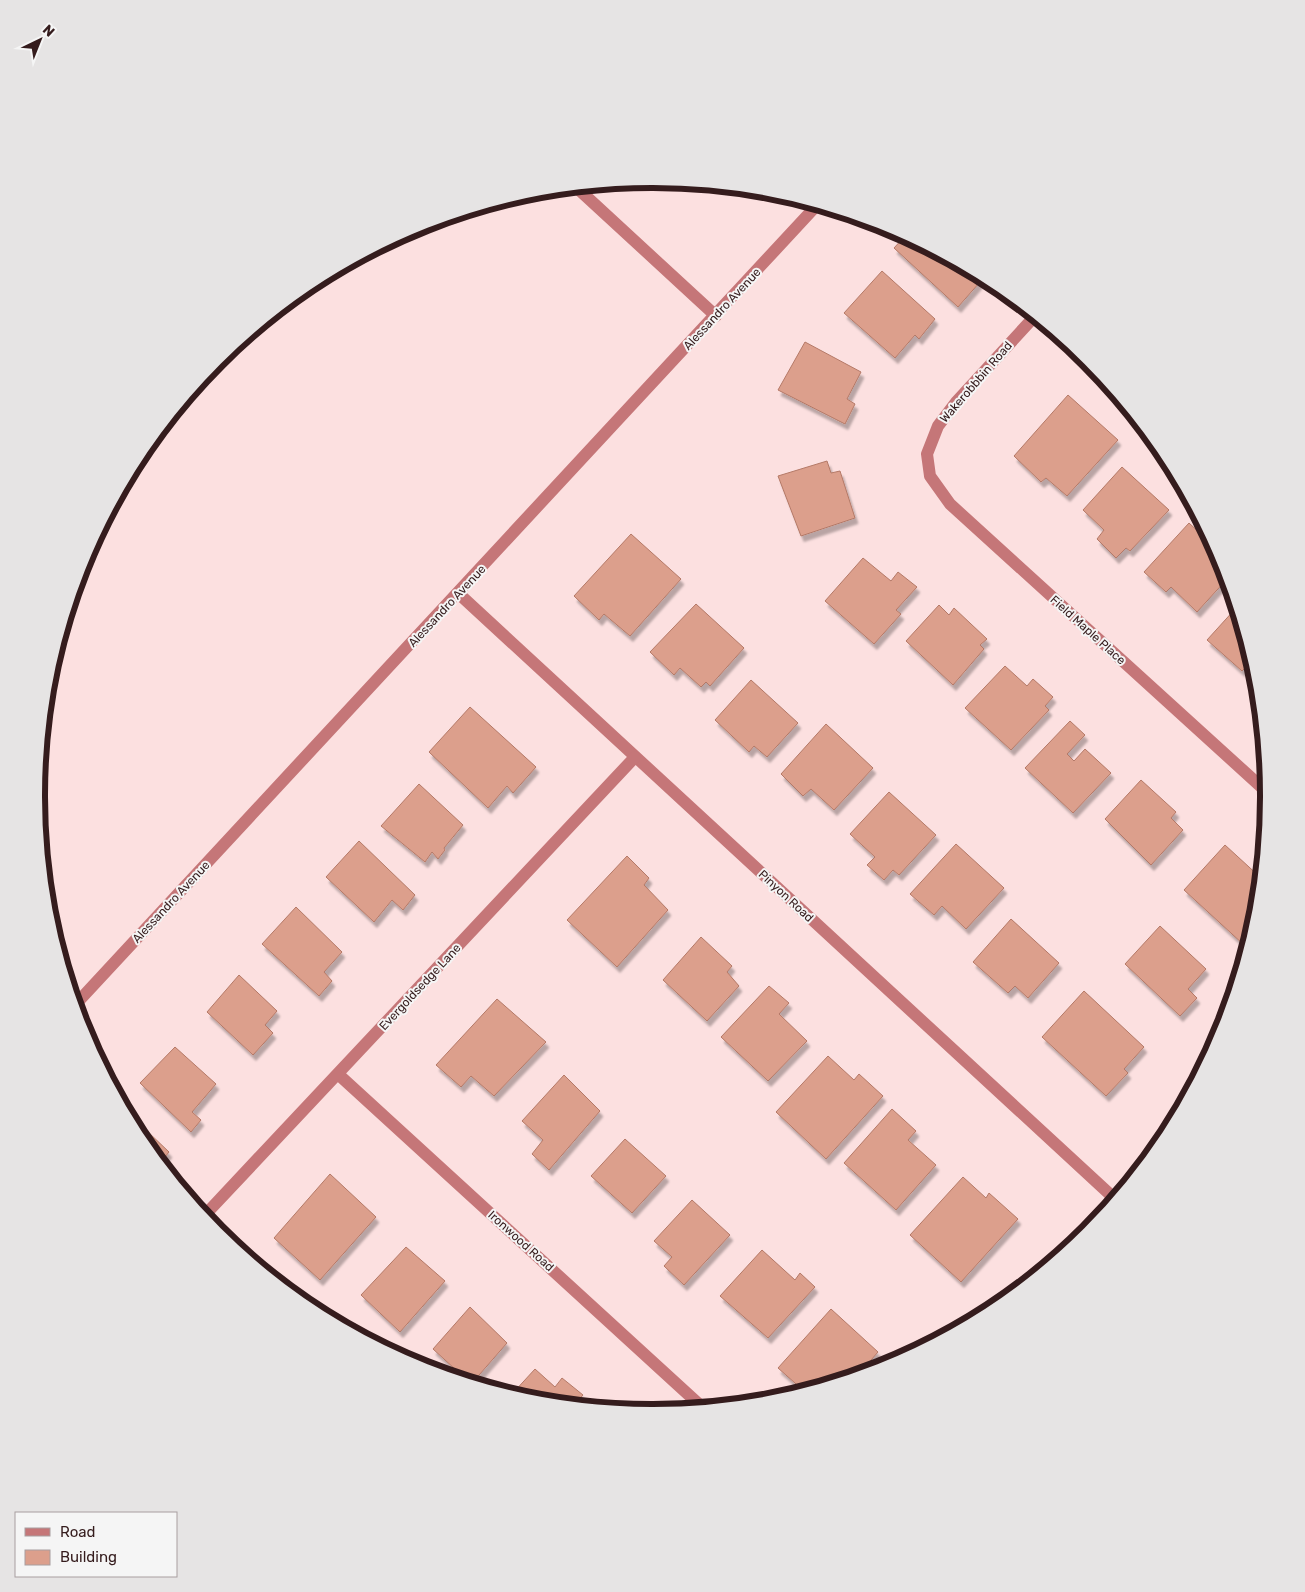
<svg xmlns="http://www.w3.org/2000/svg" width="1305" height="1592" font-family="Rubik,sans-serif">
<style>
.building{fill:#dc9f8c;stroke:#b47967;filter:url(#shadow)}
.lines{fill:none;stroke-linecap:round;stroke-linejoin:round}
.service{stroke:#c57678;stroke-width:12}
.minor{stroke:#c57678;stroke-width:12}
.labels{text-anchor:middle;stroke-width:4;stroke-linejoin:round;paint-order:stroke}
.street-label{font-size:12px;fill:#351c1d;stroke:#f5f5f5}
.rim{fill:none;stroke:#351c1d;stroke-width:6}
</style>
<defs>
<filter id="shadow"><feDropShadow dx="3" dy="5.5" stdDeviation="1" flood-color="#0004"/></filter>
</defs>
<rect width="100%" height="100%" fill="#fce0e0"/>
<g class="building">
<polygon points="905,236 978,275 975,277 980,282 958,307 894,248"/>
<polygon points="882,271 935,319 919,339 915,335 895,358 844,313"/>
<polygon points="805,342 861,372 847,399 855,404 845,424 778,390"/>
<polygon points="1068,395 1118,440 1067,496 1046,478 1041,482 1014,456"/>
<polygon points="827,461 831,473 840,471 855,518 801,536 778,476"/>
<polygon points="1122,467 1169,510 1130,551 1126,548 1116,558 1097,539 1104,530 1083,510"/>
<polygon points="1189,523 1214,546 1227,579 1197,612 1171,587 1166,592 1144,572"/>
<polygon points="631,534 681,579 630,636 604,614 599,620 574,596"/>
<polygon points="863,558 891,581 898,572 917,587 896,610 901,614 874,644 825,601"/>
<polygon points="696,604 744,648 710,686 706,682 701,687 680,668 674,675 650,652"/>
<polygon points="939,605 949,615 954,608 987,639 980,645 984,649 953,685 906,641"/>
<polygon points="1236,608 1254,666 1250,663 1242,671 1207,640"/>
<polygon points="1005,666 1027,686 1033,679 1053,697 1045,706 1049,710 1011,750 965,708"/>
<polygon points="751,680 798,723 767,757 754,746 749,752 715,720"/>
<polygon points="470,707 536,767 513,793 507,786 488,808 429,752"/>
<polygon points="1070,721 1085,735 1067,754 1074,761 1085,749 1111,773 1073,813 1025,768"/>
<polygon points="826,724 873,768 834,810 811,789 803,796 781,774"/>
<polygon points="1141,780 1176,812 1171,818 1183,830 1151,865 1105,819"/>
<polygon points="419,784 463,825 444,848 445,850 438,859 432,852 425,862 381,826"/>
<polygon points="889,792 936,835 899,875 893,870 884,880 867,865 875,857 850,834"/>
<polygon points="359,841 415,895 403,910 392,900 374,922 326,877"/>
<polygon points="956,844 1004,888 966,929 942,906 934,915 910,894"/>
<polygon points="1225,845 1261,878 1257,917 1250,939 1244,945 1184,890"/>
<polygon points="627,856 649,878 644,885 668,910 617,967 567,920"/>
<polygon points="296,907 342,952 324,972 332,981 319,996 262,944"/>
<polygon points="1011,919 1059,963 1028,998 1015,986 1008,993 973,962"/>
<polygon points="1160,926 1206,969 1188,989 1197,998 1180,1016 1125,964"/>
<polygon points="701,937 732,966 727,972 739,986 707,1021 663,980"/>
<polygon points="239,975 277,1011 265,1025 273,1033 253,1055 207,1012"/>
<polygon points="769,986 789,1003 779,1014 807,1041 768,1081 721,1037"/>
<polygon points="1084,991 1144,1047 1124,1069 1128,1073 1106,1096 1042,1037"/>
<polygon points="497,999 546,1042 494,1096 471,1076 461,1087 436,1065"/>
<polygon points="175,1047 216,1084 192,1112 201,1120 191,1132 140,1083"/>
<polygon points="828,1056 854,1080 859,1074 883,1096 826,1159 776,1112"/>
<polygon points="564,1075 600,1111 549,1170 532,1154 543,1140 522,1121"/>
<polygon points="892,1109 916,1131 908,1140 936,1165 896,1210 844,1163"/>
<polygon points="125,1110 169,1152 160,1163 140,1138"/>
<polygon points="625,1139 666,1176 632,1213 591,1176"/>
<polygon points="330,1174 376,1217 320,1280 274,1238"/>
<polygon points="963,1177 986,1198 989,1193 1018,1219 961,1282 910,1235"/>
<polygon points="692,1200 730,1235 684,1285 664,1266 672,1257 654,1241"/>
<polygon points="406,1247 445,1281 400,1332 361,1295"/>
<polygon points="762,1250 795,1280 800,1273 815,1287 768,1338 720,1296"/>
<polygon points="470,1307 507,1343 473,1382 467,1380 433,1349"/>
<polygon points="831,1309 878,1352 858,1375 804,1391 778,1368"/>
<polygon points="535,1369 555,1387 562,1378 583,1395 574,1405 532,1400 512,1394"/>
</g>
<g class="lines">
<polyline class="service" points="576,187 716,316"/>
<g class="minor">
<polyline points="1035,316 957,401 938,426 927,454 930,476 950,504 1269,794"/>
<polyline points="458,593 1115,1199"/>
<polyline points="75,1005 817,205"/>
<polyline points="339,1075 702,1407"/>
<polyline points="204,1216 635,757"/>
<polyline points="1067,1249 1130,1180"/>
</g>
</g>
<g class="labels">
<g class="street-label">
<text transform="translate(722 309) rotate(-47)" y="4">Alessandro Avenue</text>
<text transform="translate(976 382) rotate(-49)" y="4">Wakerobbbin Road</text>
<text transform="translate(447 606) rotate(-47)" y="4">Alessandro Avenue</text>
<text transform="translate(1088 630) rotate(42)" y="4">Field Maple Place</text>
<text transform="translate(786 896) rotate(43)" y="4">Pinyon Road</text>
<text transform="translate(171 902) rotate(-47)" y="4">Alessandro Avenue</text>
<text transform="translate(420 987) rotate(-47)" y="4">Evergoldsedge Lane</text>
<text transform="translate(521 1241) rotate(42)" y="4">Ironwood Road</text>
</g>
</g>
<path d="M0 0H1305V1592H0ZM652 188H653A607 607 0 0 1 1260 795V797A607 607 0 0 1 653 1404H652A607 607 0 0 1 45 797V795A607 607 0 0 1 652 188Z" fill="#e6e4e4" fill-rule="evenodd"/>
<path class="rim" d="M652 188H653A607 607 0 0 1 1260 795V797A607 607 0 0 1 653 1404H652A607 607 0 0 1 45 797V795A607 607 0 0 1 652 188Z"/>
<rect x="15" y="1512" width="162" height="65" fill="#f5f5f5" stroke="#a89e9f"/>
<rect x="25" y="1528" width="25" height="8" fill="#c57678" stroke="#a89e9f"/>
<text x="60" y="1537" font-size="15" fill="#351c1d">Road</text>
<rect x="25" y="1550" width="25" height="15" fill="#dc9f8c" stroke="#a89e9f"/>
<text x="60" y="1562" font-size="15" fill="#351c1d">Building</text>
<g transform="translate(40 40) rotate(43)" stroke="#f5f5f5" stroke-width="4" paint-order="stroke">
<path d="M0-4L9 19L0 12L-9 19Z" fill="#351c1d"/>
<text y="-8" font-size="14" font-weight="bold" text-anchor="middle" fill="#351c1d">N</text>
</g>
</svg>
